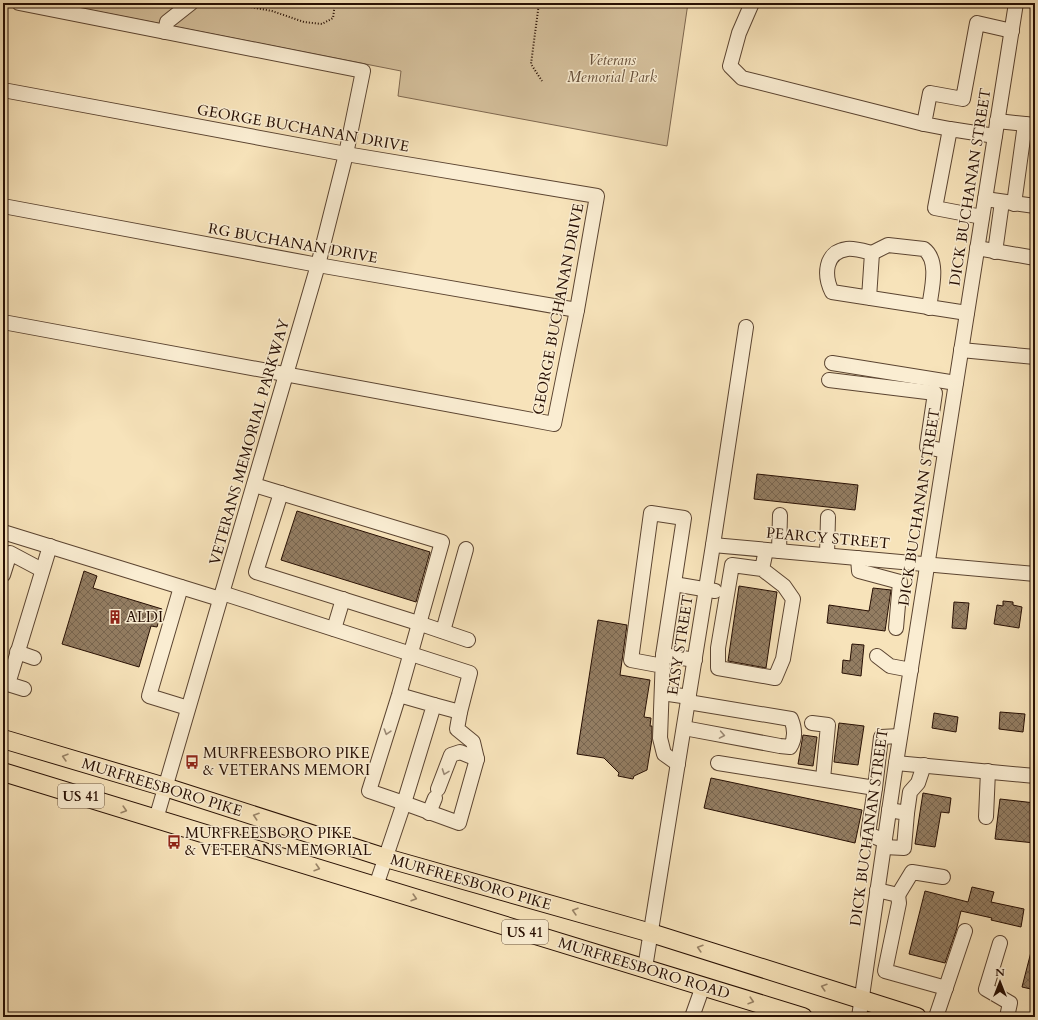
<svg xmlns="http://www.w3.org/2000/svg" width="1038" height="1020" font-family="Cardo,serif">
<style>
.green{fill:#d4bf9b;stroke:#7e674f}
.building{fill:url(#building-cross-hatch);stroke:#270f03}
.lines{fill:none;stroke-linecap:round;stroke-linejoin:round}
.minor-casing{stroke:#5b4431;stroke-width:16}
.major-casing{stroke:#270f03;stroke-width:20}
.path{stroke:#270f03;stroke-width:2;stroke-dasharray:1 2;stroke-linecap:butt}
.minor{stroke:#faedd2;stroke-width:14}
.major{stroke:#f7e3ba;stroke-width:18}
.oneway{stroke:#9b8975}
.oneway2{stroke:#998468}
.labels{text-anchor:middle;stroke-width:3;stroke-linejoin:round;paint-order:stroke}
.shield{fill:#faedd2;stroke:#665241;stroke-width:1}
.shield-label{font-size:14px;font-weight:bold;fill:#270f03}
.park-label{font-size:15px;font-style:italic;fill:#644d38;stroke:#faedd2}
.street-label{font-size:15px;fill:#270f03;stroke:#faedd2}
.poi-label{font-size:15px;fill:#270f03;stroke:#faedd2;text-anchor:start}
</style>
<defs>
<pattern id="building-cross-hatch" width="8" height="8" patternUnits="userSpaceOnUse"><rect width="8" height="8" fill="#937d62"/><path d="M0 0l8 8M0 8l8-8" fill="none" stroke="#78654f"/></pattern>
</defs>
<rect width="100%" height="100%" fill="#f7e3ba"/>
<filter id="stains"><feTurbulence type="fractalNoise" baseFrequency=".005" numOctaves="4"/><feColorMatrix values="0 0 0 0 .2 0 0 0 0 .09 0 0 0 0 .02 0 0 0 .5 -.17"/></filter>
<radialGradient id="worn" r=".72"><stop offset=".6" stop-color="#630" stop-opacity="0"/><stop offset="1" stop-color="#630" stop-opacity=".3"/></radialGradient>
<polygon class="green" points="55,3 688,3 667,146 398,96 401,71"/>
<g class="building">
<polygon points="757,474 858,485 855,510 754,499"/>
<polygon points="297,511 430,552 416,602 281,560"/>
<polygon points="84,571 97,576 93,588 162,609 157,627 151,626 139,667 62,644"/>
<polygon points="739,586 777,592 766,668 728,661"/>
<polygon points="873,588 891,590 885,631 827,623 829,605 869,611"/>
<polygon points="1003,601 1013,602 1013,605 1022,607 1019,628 994,624 997,605 1003,606"/>
<polygon points="954,602 969,603 966,629 952,628"/>
<polygon points="598,620 627,625 620,675 650,680 644,717 651,718 650,726 652,726 652,739 647,770 634,776 633,779 618,776 619,773 604,758 577,754"/>
<polygon points="852,644 864,645 861,676 842,673 843,660 850,661"/>
<polygon points="1000,712 1025,714 1023,732 999,729"/>
<polygon points="934,713 958,717 956,732 932,728"/>
<polygon points="839,723 864,726 858,765 834,762"/>
<polygon points="803,735 817,737 813,766 798,764"/>
<polygon points="711,778 862,810 855,843 704,808"/>
<polygon points="923,793 951,798 949,813 941,812 935,847 915,844"/>
<polygon points="1000,799 1035,803 1035,843 995,839"/>
<polygon points="972,887 994,892 991,902 1024,909 1021,927 991,920 992,918 961,911 956,931 945,963 909,954 925,891 968,902"/>
<polygon points="1032,948 1035,949 1035,990 1022,987"/>
</g>
<g class="lines">
<defs>
<g id="minor">
<polyline points="19,3 363,71 346,154 318,265 156,819"/>
<polyline points="752,3 739,33 730,66 742,78 924,124"/>
<polyline points="165,32 167,22 191,3"/>
<polyline points="3,90 346,154 597,196 577,310 554,424 3,322"/>
<polyline points="997,121 1035,125"/>
<polyline points="950,129 924,124 930,93 963,99 977,23 1012,31"/>
<polyline points="985,199 1035,206"/>
<polyline points="1014,204 1025,124"/>
<polyline points="3,206 318,265 577,310"/>
<polyline points="982,217 935,208 950,129 995,136"/>
<polyline points="977,248 1035,258"/>
<polyline points="995,252 1002,202"/>
<path d="M872 253 888 245 924 249C940 261 931 291 929 308"/>
<path d="M869 298 872 253C864 251 854 248 847 249 824 252 824 276 832 292L967 313"/>
<polyline points="961,350 1035,357"/>
<polyline points="832,363 956,383"/>
<polyline points="829,380 935,393 927,447 945,451"/>
<polyline points="254,485 442,542 399,695 369,791 404,803 434,705 399,695"/>
<polyline points="281,493 256,572 418,623 468,640"/>
<polyline points="3,532 220,599"/>
<polyline points="713,545 1035,574"/>
<polyline points="779,551 780,515"/>
<polyline points="827,555 828,517"/>
<polyline points="858,558 859,571 900,582 896,628"/>
<polyline points="762,569 784,586 793,599 783,659 775,678 718,668 718,648 732,565 762,569 766,550"/>
<polyline points="3,575 10,553 42,570"/>
<polyline points="674,584 715,591"/>
<polyline points="181,587 149,696 188,708"/>
<polyline points="222,593 470,673 460,712"/>
<polyline points="334,629 343,599"/>
<polyline points="443,631 466,549"/>
<polyline points="17,652 34,658"/>
<polyline points="663,655 695,660"/>
<polyline points="877,656 890,666 911,670"/>
<polyline points="663,666 631,660 651,513 684,518 663,655 660,738 664,754 678,764"/>
<polyline points="24,689 8,684 50,546"/>
<polyline points="662,693 689,697"/>
<polyline points="812,723 828,725 823,779"/>
<path d="M684 728 780 746 790 747C796 738 795 729 791 719L688 702"/>
<polyline points="718,763 875,788 868,834 885,841"/>
<polyline points="896,763 1035,776"/>
<polyline points="875,788 881,737 900,736"/>
<polyline points="438,789 451,755 460,752 477,759"/>
<polyline points="429,813 435,798"/>
<polyline points="907,813 910,792 918,783 924,765"/>
<polyline points="986,817 988,771"/>
<polyline points="884,847 904,848 907,813 889,810"/>
<polyline points="376,886 404,803 459,823 477,759 473,742 457,729 460,712 434,705"/>
<polyline points="877,890 898,895 899,903 885,971 946,988"/>
<polyline points="898,895 912,872 943,877"/>
<polyline points="1000,943 986,989 1010,1003 1007,1017"/>
<polyline points="645,968 713,545 746,327"/>
<polyline points="692,1017 703,986"/>
<polyline points="859,1017 896,763 1016,3"/>
<polyline points="936,1017 965,931"/>
</g>
<g id="major">
<polyline points="3,739 165,787 386,858 651,933 917,1017"/>
<polyline points="3,772 803,1017"/>
</g>
</defs>
<use href="#minor" class="minor-casing"/>
<use href="#major" class="major-casing"/>
<g class="path">
<polyline points="240,3 245,6 272,11 304,22 322,24 333,18 335,3"/>
<polyline points="539,3 531,64 542,81"/>
</g>
<use href="#minor" class="minor"/>
<use href="#major" class="major"/>
</g>
<defs><path id="oneway-chevron" d="M-2-3.5L2.5 0L-2 3.5" fill="none" stroke-width="1.6" stroke-linecap="round" stroke-linejoin="round"/></defs>
<g class="oneway">
<use href="#oneway-chevron" transform="translate(387 732) rotate(107)"/>
<use href="#oneway-chevron" transform="translate(722 735) rotate(10)"/>
<use href="#oneway-chevron" transform="translate(445 772) rotate(110)"/>
</g>
<g class="oneway2">
<use href="#oneway-chevron" transform="translate(65 757) rotate(-164)"/>
<use href="#oneway-chevron" transform="translate(124 810) rotate(17)"/>
<use href="#oneway-chevron" transform="translate(256 816) rotate(-162)"/>
<use href="#oneway-chevron" transform="translate(317 868) rotate(17)"/>
<use href="#oneway-chevron" transform="translate(414 898) rotate(17)"/>
<use href="#oneway-chevron" transform="translate(575 911) rotate(-164)"/>
<use href="#oneway-chevron" transform="translate(700 948) rotate(-163)"/>
<use href="#oneway-chevron" transform="translate(824 987) rotate(-163)"/>
<use href="#oneway-chevron" transform="translate(751 1001) rotate(17)"/>
</g>
<defs>
<symbol id="building-bare" viewBox="-9 -9 18 18"><path d="M-4-6H4V6H1V3H-1V6H-4ZM-2.5-4.3h1.7v1.8h-1.7ZM.8-4.3h1.7v1.8H.8ZM-2.5-1h1.7V.8h-1.7ZM.8-1h1.7V.8H.8Z" fill="#8f2418" stroke="#faedd2" stroke-width="2.5" paint-order="stroke"/></symbol>
<symbol id="bus-bare" viewBox="-9 -9 18 18"><path d="M-5-6H5V4H4V6H2V4H-2V6H-4V4H-5ZM-3.5-4V0h7V-4ZM-3.5 1.2v1.5H-2V1.2ZM2 1.2v1.5H3.5V1.2Z" fill="#8f2418" stroke="#faedd2" stroke-width="2.5" paint-order="stroke"/></symbol>
</defs>
<g fill-rule="evenodd">
<use href="#building-bare" x="105" y="607" width="20" height="20"/>
<use href="#bus-bare" x="182" y="752" width="20" height="20"/>
<use href="#bus-bare" x="164" y="832" width="20" height="20"/>
</g>
<g class="labels">
<g class="shield">
<rect x="58" y="784" width="46" height="24" rx="3"/>
<rect x="502" y="920" width="46" height="24" rx="3"/>
</g>
<g class="shield-label">
<text x="81" y="801">US 41</text>
<text x="525" y="937">US 41</text>
</g>
<g class="park-label">
<text x="612" y="65">Veterans<tspan x="612" dy="17">Memorial Park</tspan></text>
</g>
<g class="street-label">
<text transform="translate(303 128) rotate(10)" y="5">GEORGE BUCHANAN DRIVE</text>
<text transform="translate(970 187) rotate(-81)" y="5">DICK BUCHANAN STREET</text>
<text transform="translate(293 243) rotate(10)" y="5">RG BUCHANAN DRIVE</text>
<text transform="translate(558 309) rotate(-79)" y="5">GEORGE BUCHANAN DRIVE</text>
<text transform="translate(249 442) rotate(-74)" y="5">VETERANS MEMORIAL PARKWAY</text>
<text transform="translate(919 507) rotate(-81)" y="5">DICK BUCHANAN STREET</text>
<text transform="translate(828 538) rotate(5)" y="5">PEARCY STREET</text>
<text transform="translate(680 645) rotate(-81)" y="5">EASY STREET</text>
<text transform="translate(162 787) rotate(17)" y="5">MURFREESBORO PIKE</text>
<text transform="translate(869 827) rotate(-82)" y="5">DICK BUCHANAN STREET</text>
<text transform="translate(471 882) rotate(16)" y="5">MURFREESBORO PIKE</text>
<text transform="translate(644 968) rotate(17)" y="5">MURFREESBORO ROAD</text>
</g>
<g class="poi-label">
<text x="126" y="622">ALDI</text>
<text x="203" y="758">MURFREESBORO PIKE<tspan x="203" dy="17">&amp; VETERANS MEMORI</tspan></text>
<text x="185" y="838">MURFREESBORO PIKE<tspan x="185" dy="17">&amp; VETERANS MEMORIAL</tspan></text>
</g>
</g>
<rect width="1038" height="1020" fill="none" stroke="#f7e3ba" stroke-width="16"/>
<rect x="4" y="4" width="1030" height="1012" fill="none" stroke="#270f03" stroke-width="2"/>
<rect x="8" y="8" width="1022" height="1004" fill="none" stroke="#270f03"/>
<g transform="translate(1000 982)" stroke="#faedd2" stroke-width="3" paint-order="stroke">
<path d="M0-3L7 15L0 10L-7 15Z" fill="#270f03"/>
<text y="-6" font-size="11" font-weight="bold" text-anchor="middle" fill="#270f03">N</text>
</g>
<rect width="100%" height="100%" filter="url(#stains)"/>
<rect width="100%" height="100%" fill="url(#worn)"/>
</svg>
